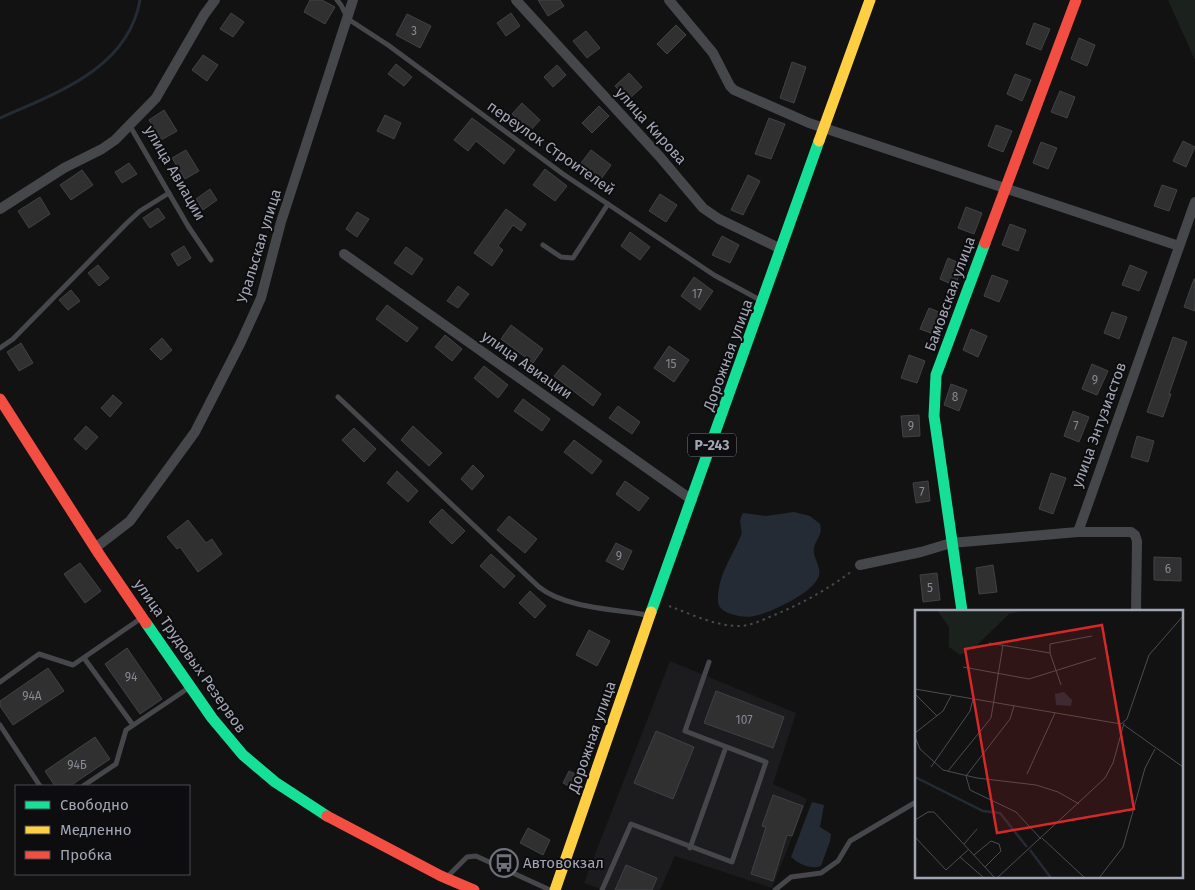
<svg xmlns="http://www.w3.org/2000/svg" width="1195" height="890" font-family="'Fira Sans',sans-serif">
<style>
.built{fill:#1c1c1e}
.green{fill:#1b211c}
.water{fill:#252b34}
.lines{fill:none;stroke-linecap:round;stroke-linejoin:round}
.stream{stroke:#252b34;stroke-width:3}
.building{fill:#303031;stroke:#414246}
.path{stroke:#48484d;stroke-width:2;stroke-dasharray:2.5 4;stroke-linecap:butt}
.lane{stroke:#46474b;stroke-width:5}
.street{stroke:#46474b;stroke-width:10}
.fast{stroke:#16e098;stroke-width:11}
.slow{stroke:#ffcf43;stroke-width:11}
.jam{stroke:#f24e42;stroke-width:11}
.labels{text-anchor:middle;stroke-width:4;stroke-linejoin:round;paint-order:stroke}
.number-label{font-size:12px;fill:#868893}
.shield{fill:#0d0c0e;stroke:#757882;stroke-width:1}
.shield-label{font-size:14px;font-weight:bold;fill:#a2a6b4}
.street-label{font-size:15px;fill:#a2a6b4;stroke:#0d0c0e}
.poi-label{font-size:15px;fill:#a2a6b4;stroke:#0d0c0e;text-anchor:start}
.inset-river{fill:none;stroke:#252b34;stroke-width:2.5}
.inset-road{fill:none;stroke:#4c4d53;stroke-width:1}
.view{fill:#d62828;fill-opacity:0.15;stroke:#d62828;stroke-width:2.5}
.inset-edge{fill:none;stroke:#a2a6b4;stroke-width:2.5}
</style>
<rect width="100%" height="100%" fill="#121212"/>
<polygon class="built" points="670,661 796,713 773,784 807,799 772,888 675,856 660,890 603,890 584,883"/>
<polygon class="green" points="1168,0 1195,0 1195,59 1194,58"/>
<g class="water">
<path d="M794 512 810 516 820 524C823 535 816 539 814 548 812 558 823 567 818 578 811 594 770 613 754 616 746 618 738 616 731 614 724 611 717 608 718 599 718 576 731 558 740 538 745 528 736 525 743 513L766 516Z"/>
<path d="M812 802 824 805 820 827 831 834 830 841 821 866C811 870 799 864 791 857Z"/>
</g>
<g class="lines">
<path class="stream" d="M0 118C56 93 128 69 140 0"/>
</g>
<g class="building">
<polygon points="310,0 322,0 335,7 325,24 304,12"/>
<polygon points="538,0 560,0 564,6 548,16"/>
<polygon points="231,13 244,22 233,37 220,29"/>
<polygon points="511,13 520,26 506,36 497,23"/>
<polygon points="407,14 431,26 420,48 396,35"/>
<polygon points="1034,23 1050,29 1041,50 1026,44"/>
<polygon points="676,25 686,35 667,54 657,44"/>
<polygon points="586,31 600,48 587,58 573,41"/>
<polygon points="1079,38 1095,45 1087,66 1071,59"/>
<polygon points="203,55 218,65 207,81 192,70"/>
<polygon points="792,62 806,67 794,103 780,98"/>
<polygon points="396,64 412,77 404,86 388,74"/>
<polygon points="557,65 566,75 553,87 544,77"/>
<polygon points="629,73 642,87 628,100 615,86"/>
<polygon points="1015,74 1031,80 1022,101 1007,94"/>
<polygon points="1060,91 1075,97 1067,118 1051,112"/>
<polygon points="522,103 540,120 530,131 512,114"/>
<polygon points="599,106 609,116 592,133 582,123"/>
<polygon points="164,110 177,131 161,140 149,120"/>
<polygon points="385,115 401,123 394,139 377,131"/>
<polygon points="472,118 515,150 504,164 476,141 468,151 454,140"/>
<polygon points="769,118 785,124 771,159 755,154"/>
<polygon points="996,125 1012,131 1003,152 988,146"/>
<polygon points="1183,141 1195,147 1186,167 1173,161"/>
<polygon points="1041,142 1057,148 1048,169 1033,163"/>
<polygon points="186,150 199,171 185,179 172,158"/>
<polygon points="591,150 611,165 599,182 578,167"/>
<polygon points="129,163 137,174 122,183 115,172"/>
<polygon points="545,169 567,186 555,201 533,185"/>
<polygon points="82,170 93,185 71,200 60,185"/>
<polygon points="748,175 760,181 743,215 731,210"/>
<polygon points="1162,185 1177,190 1169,211 1154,206"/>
<polygon points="210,189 217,200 203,210 196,199"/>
<polygon points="660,194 677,205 666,222 649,211"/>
<polygon points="40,197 50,214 29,228 18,211"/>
<polygon points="966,207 982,213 974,234 958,228"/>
<polygon points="158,208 165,218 150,228 143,218"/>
<polygon points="506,209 526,224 521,231 513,225 498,246 503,250 492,266 474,253"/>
<polygon points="357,212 369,219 357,237 346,229"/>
<polygon points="1010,224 1026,230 1018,251 1002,245"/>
<polygon points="630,232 650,247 640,260 621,246"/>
<polygon points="722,236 739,245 730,263 712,255"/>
<polygon points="184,246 191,258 178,266 171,254"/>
<polygon points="406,247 423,259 412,275 394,263"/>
<polygon points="948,258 963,265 955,286 940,279"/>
<polygon points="98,265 109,278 99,286 88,273"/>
<polygon points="1130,265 1147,272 1139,291 1122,285"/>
<polygon points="992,275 1008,281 999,302 984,296"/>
<polygon points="694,277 713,291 700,310 681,296"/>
<polygon points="1194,279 1195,279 1195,311 1184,307"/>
<polygon points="458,286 469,294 458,308 447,301"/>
<polygon points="71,290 80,301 68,310 59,300"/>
<polygon points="387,305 418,328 407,342 376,319"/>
<polygon points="929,308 944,314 936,335 920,329"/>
<polygon points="1112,312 1127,317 1119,339 1104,333"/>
<polygon points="511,325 543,349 533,363 501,339"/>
<polygon points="971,329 987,336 978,357 963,350"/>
<polygon points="445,335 462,349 452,361 435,347"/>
<polygon points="1173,337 1187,342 1169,394 1171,394 1163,417 1147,412"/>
<polygon points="162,338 172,350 161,360 150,349"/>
<polygon points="21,343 33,363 19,371 7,352"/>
<polygon points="669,346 689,360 674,382 654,368"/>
<polygon points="909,355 925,361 917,383 901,378"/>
<polygon points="1092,364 1108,371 1097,395 1082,389"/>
<polygon points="563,365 601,394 593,406 554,376"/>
<polygon points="484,366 508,385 498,398 474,378"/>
<polygon points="951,384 967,390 959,411 944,405"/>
<polygon points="113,395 122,403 110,417 101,408"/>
<polygon points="523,399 550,419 542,431 514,411"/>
<polygon points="618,406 640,422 632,434 609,418"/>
<polygon points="1073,411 1089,417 1079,442 1064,436"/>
<polygon points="919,415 920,436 903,437 901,416"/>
<polygon points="86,426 98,437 86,450 74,439"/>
<polygon points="413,426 442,453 429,466 401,440"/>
<polygon points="354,428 376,449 364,462 342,440"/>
<polygon points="1137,436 1154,441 1148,462 1131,457"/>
<polygon points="574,440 602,461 592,474 564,452"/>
<polygon points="473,465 484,476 472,490 461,479"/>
<polygon points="397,471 418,491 408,502 387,483"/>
<polygon points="1051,473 1066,478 1053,514 1039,509"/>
<polygon points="625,481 649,498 639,511 616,494"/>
<polygon points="928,481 930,501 916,503 913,483"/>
<polygon points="442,509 465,531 452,544 429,522"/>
<polygon points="509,516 537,539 525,553 497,530"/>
<polygon points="188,520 206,543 212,539 222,554 198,572 180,547 177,549 167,537"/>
<polygon points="616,543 632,551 623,570 606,561"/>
<polygon points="491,554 515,576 504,588 480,566"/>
<polygon points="1154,557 1181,558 1181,581 1154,580"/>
<polygon points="80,563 101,591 85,603 64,574"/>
<polygon points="993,565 997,592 979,594 976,568"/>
<polygon points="937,573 940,600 923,602 920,575"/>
<polygon points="530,591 546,606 535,618 519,603"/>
<polygon points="589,630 610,641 597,666 576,655"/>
<polygon points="127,648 162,699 140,714 105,664"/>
<polygon points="48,668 64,691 13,725 0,706 0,701"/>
<polygon points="716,691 784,717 773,748 704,723"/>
<polygon points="656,731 694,747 673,799 634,783"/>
<polygon points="95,737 110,759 70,786 55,786 45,771"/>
<polygon points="569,771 580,776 574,789 563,783"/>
<polygon points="773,795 803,806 792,836 787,835 773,881 751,874 766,827 762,826"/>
<polygon points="528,828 550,840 543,855 520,843"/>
<polygon points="626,865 657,878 652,890 615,890"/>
</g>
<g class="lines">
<path class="path" d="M669 606C691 614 715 626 739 626 751 626 762 620 772 616 801 604 827 590 852 571"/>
<g class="lane">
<polyline points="337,0 341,5 348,19 388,45 563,174 714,275 760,300"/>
<polyline points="130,126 188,226 211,260"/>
<polyline points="543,245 561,257 573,258 608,204"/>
<polyline points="0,348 13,339 127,223 140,211 169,193"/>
<path d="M338 397 539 587C565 608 614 609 647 615"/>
<polyline points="84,658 133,725"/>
<polyline points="0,682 39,654 73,665 140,619"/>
<polyline points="0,725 40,786"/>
<polyline points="83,786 116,764 126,730 190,687"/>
<polyline points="690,848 726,747"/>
<polyline points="448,876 467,857 476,856 550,890"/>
<polyline points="602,890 631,824 732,862 766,762 685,731 709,662"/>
<polyline points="775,890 791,877 821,873 838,861 850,841 916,802"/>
</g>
<g class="street">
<polyline points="516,0 660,157 703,208 719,219 781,249"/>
<polyline points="669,0 713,53 730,86 734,90 809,123 1179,246"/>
<polyline points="0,209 64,168 102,149 115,140 156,98 204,15 215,0"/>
<polyline points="344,254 692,500"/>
<polyline points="95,548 130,521 195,432 241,342 261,298 281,222 353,0"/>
<polyline points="860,565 921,552 951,543 1078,532"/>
<polyline points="1136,611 1137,541 1135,535 1131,532 1078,532 1195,202"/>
</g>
<g class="fast">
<polyline points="962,611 934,416 936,375 985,243"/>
<polyline points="651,612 819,141"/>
<polyline points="146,623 212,718 243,755 275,782 327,816"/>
</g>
<g class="slow">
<polyline points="819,141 870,0"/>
<polyline points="555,890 651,612"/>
</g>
<g class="jam">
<polyline points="985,243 1076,0"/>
<polyline points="0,399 99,554 146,623"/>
<polyline points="327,816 441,876 474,890"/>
</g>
</g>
<defs>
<symbol id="bus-ring" viewBox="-11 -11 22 22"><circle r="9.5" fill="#0d0c0e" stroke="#70727b" stroke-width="1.5"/><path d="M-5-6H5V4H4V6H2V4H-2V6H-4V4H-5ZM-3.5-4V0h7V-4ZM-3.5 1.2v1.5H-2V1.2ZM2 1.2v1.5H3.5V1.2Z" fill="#70727b"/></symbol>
</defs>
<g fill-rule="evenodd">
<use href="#bus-ring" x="488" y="847" width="32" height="32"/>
</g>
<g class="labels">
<g class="number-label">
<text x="414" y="35">3</text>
<text x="697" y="298">17</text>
<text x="671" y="368">15</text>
<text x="1095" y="384">9</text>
<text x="955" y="401">8</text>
<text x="911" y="430">9</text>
<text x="1076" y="430">7</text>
<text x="922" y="496">7</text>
<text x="619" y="560">9</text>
<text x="1168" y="573">6</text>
<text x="930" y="592">5</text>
<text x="131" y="681">94</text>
<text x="32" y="700">94А</text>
<text x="744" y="724">107</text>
<text x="77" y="769">94Б</text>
</g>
<rect class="shield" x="688" y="433.5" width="48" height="23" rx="4"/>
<g class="shield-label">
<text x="712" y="450">Р-243</text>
</g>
<g class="street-label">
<text transform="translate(651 126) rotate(48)" y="5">улица Кирова</text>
<text transform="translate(551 148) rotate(35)" y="5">переулок Строителей</text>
<text transform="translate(175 173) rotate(60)" y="5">улица Авиации</text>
<text transform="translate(259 246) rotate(-73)" y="5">Уральская улица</text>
<text transform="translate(950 294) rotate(-70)" y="5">Бамовская улица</text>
<text transform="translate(728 355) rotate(-70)" y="5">Дорожная улица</text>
<text transform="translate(527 365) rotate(35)" y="5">улица Авиации</text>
<text transform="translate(1099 425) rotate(-70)" y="5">улица Энтузиастов</text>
<text transform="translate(190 656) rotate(55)" y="5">улица Трудовых Резервов</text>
<text transform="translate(592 737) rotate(-71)" y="5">Дорожная улица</text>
</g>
<g class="poi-label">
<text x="523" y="868">Автовокзал</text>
</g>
</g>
<g transform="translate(915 610)">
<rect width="268" height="268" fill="#121212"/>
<path d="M22 0H110L94 4 59 38 45 45 34 37V17Z" fill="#1b211c"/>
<path d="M149 82 157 90 156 96 141 95 140 84Z" fill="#252b34"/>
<path class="inset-river" d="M0 167 68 201 85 203 112 237M115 240 136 268"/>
<path class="inset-road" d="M74 33 135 43V34L177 26M135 43 146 75M48 57 114 69 181 48M0 79 206 114 212 109 234 45 268 6M0 84 22 106M99 96 95 109 51 166 55 180 101 202 126 229M209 115 268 157M0 123 28 101 36 86M0 127 5 139 28 160 62 168 121 175 143 182 164 194M16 157 55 101 58 89M33 161 76 108 88 35M112 164 140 103M0 210 13 202H19L80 268M0 227 31 260 54 239M127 228 170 268M49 234 62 219M59 245 76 231 84 234 86 241 70 257M45 247 69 268M82 268 190 168 198 153 209 113M184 268 208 237 230 158 240 139"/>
<path class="view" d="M187 15 219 199 82 223 50 39Z"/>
<rect width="268" height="268" class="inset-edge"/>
</g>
<rect x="15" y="785" width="175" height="90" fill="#0d0c0e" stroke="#494a50"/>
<rect x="25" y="801" width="25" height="8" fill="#16e098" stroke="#494a50"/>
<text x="60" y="810" font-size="15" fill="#a2a6b4">Свободно</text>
<rect x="25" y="826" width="25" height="8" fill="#ffcf43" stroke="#494a50"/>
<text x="60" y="835" font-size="15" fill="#a2a6b4">Медленно</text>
<rect x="25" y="851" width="25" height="8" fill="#f24e42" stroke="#494a50"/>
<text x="60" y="860" font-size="15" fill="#a2a6b4">Пробка</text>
</svg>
